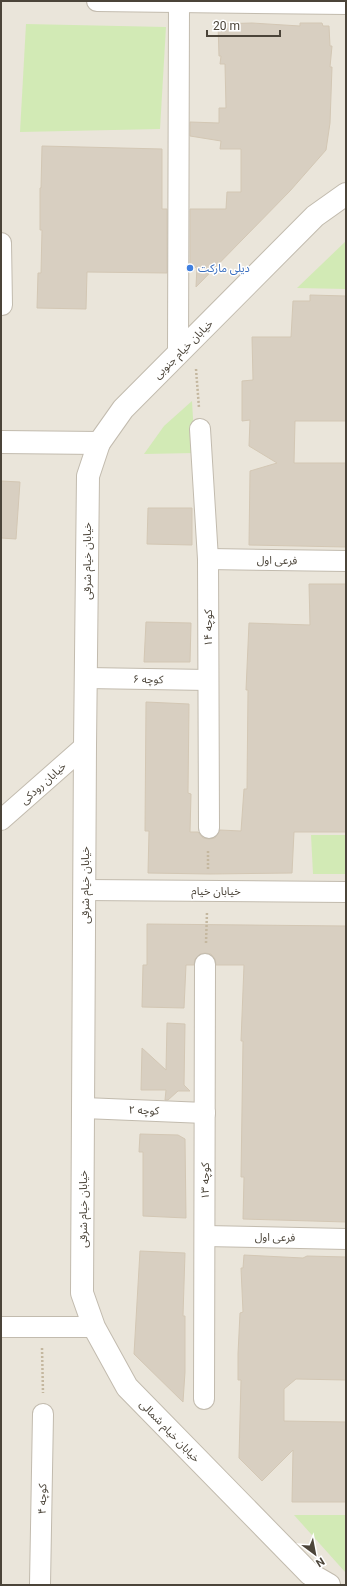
<svg xmlns="http://www.w3.org/2000/svg" width="347" height="1586" font-family="Roboto,'Noto Sans Arabic',sans-serif">
<style>
.residential{fill:#eae5da}
.park{fill:#d2eab5}
.building{fill:#d8cfc1;stroke:#d3c7b4}
.lines{fill:none;stroke-linecap:round;stroke-linejoin:round}
.minor-casing{stroke:#c2bbae;stroke-width:22}
.tertiary-casing{stroke:#c2bbae;stroke-width:24}
.path{stroke:#c4b79f;stroke-width:2.5;stroke-dasharray:2 2;stroke-linecap:butt}
.minor{stroke:#fff;stroke-width:20}
.tertiary{stroke:#fff;stroke-width:22}
.shop-dot{fill:#3f7fe0;stroke:#fff;stroke-width:1.5}
.labels{text-anchor:middle;stroke-width:3;stroke-linejoin:round;paint-order:stroke}
.shop-label{font-size:11px;fill:#366cbe;stroke:#fff;text-anchor:start}
.street-label{font-size:11px;fill:#4b4439;stroke:#fff}
</style>
<rect width="100%" height="100%" fill="#f6f3ec"/>
<rect class="residential" x="1" y="1" width="345" height="1584"/>
<g class="park">
<polygon points="26,24 166,27 160,129 20,132"/>
<polygon points="346,241 346,289 297,288"/>
<polygon points="192,401 195,453 144,454 164,426"/>
<polygon points="311,835 346,835 346,874 313,874"/>
<polygon points="294,1515 346,1515 346,1573"/>
</g>
<g class="building">
<polygon points="252,23 300,26 300,23 322,23 323,26 329,26 330,46 332,46 330,67 332,67 330,123 326,150 290,191 196,287 197,266 190,272 190,209 226,209 227,192 241,192 241,149 220,149 221,141 190,136 190,122 219,123 219,108 226,108 225,64 220,64 221,56 219,56 218,24"/>
<polygon points="42,146 162,149 162,209 167,209 167,273 87,272 86,309 37,308 38,273 41,273 42,230 40,230 40,188 41,188"/>
<polygon points="310,295 346,296 346,421 295,421 294,463 346,463 346,547 249,545 250,471 277,463 249,446 250,420 242,421 242,381 253,380 252,337 291,337 293,301 310,301"/>
<polygon points="1,481 20,482 16,539 1,538"/>
<polygon points="148,508 192,508 192,545 147,544"/>
<polygon points="309,584 346,584 346,832 294,832 292,873 210,874 148,873 149,831 145,831 146,702 189,704 188,793 191,794 190,832 198,832 203,838 209,839 215,838 220,830 241,831 244,789 247,789 248,690 246,690 249,623 310,625"/>
<polygon points="146,622 191,623 190,662 144,662"/>
<polygon points="147,924 346,926 346,1222 243,1219 244,1177 241,1177 243,1041 241,1041 244,965 216,965 215,959 211,954 205,953 200,954 195,959 194,965 186,965 184,1008 142,1007 143,965 147,965"/>
<polygon points="167,1023 185,1024 184,1085 190,1091 178,1091 168,1100 165,1100 166,1090 141,1090 142,1048 166,1070"/>
<polygon points="140,1134 178,1135 185,1139 186,1218 143,1216 143,1152 139,1152"/>
<polygon points="140,1251 185,1253 183,1316 185,1316 185,1372 183,1402 134,1354"/>
<polygon points="244,1255 303,1258 307,1256 346,1257 346,1380 296,1379 284,1389 284,1421 346,1422 346,1502 292,1502 293,1450 262,1481 239,1458 241,1380 238,1380 238,1354 240,1313 243,1312 241,1268 243,1268"/>
</g>
<g class="lines">
<defs>
<g id="minor">
<polyline points="97,1 346,4"/>
<polyline points="1,243 2,305"/>
<polyline points="178,354 179,1"/>
<polyline points="200,429 208,559 209,828"/>
<polyline points="208,559 346,561"/>
<polyline points="87,678 208,680"/>
<polyline points="1,820 85,746"/>
<polyline points="85,890 346,892"/>
<polyline points="84,1108 205,1113"/>
<polyline points="205,1236 346,1239"/>
<polyline points="1,1327 94,1327"/>
<polyline points="204,1399 205,964"/>
<polyline points="40,1585 43,1414"/>
</g>
<g id="tertiary">
<polyline points="1,442 99,443 123,409 315,216 346,194"/>
<polyline points="99,443 88,476 85,746 82,1293 94,1327 127,1387 310,1574 329,1585"/>
</g>
</defs>
<use href="#minor" class="minor-casing"/>
<use href="#tertiary" class="tertiary-casing"/>
<g class="path">
<polyline points="196,369 199,408"/>
<polyline points="208,869 208,850"/>
<polyline points="206,943 207,912"/>
<polyline points="42,1348 43,1393"/>
</g>
<use href="#minor" class="minor"/>
<use href="#tertiary" class="tertiary"/>
</g>
<circle class="shop-dot" cx="190" cy="268" r="4"/>
<g class="labels">
<g class="shop-label">
<text x="198" y="272">دیلی مارکت</text>
</g>
<g class="street-label">
<text transform="translate(183 349) rotate(-45)" y="4">خیابان خیام جنوبی</text>
<text transform="translate(277 560) rotate(1)" y="4">فرعی اول</text>
<text transform="translate(87 561) rotate(-90)" y="4">خیابان خیام شرقی</text>
<text transform="translate(208 628) rotate(-90)" y="4">کوچه ۱۴</text>
<text transform="translate(148 679) rotate(1)" y="4">کوچه ۶</text>
<text transform="translate(43 783) rotate(-42)" y="4">خیابان رودکی</text>
<text transform="translate(85 885) rotate(-90)" y="4">خیابان خیام شرقی</text>
<text x="216" y="895">خیابان خیام</text>
<text transform="translate(144 1110) rotate(2)" y="4">کوچه ۲</text>
<text transform="translate(205 1181) rotate(-90)" y="4">کوچه ۱۳</text>
<text transform="translate(83 1209) rotate(-90)" y="4">خیابان خیام شرقی</text>
<text transform="translate(275 1237) rotate(1)" y="4">فرعی اول</text>
<text transform="translate(170 1431) rotate(46)" y="4">خیابان خیام شمالی</text>
<text transform="translate(42 1499) rotate(-89)" y="4">کوچه ۴</text>
</g>
</g>
<rect width="347" height="1586" fill="none" stroke="#4b4439" stroke-width="4"/>
<g transform="translate(315 1554) rotate(148)" stroke="#ffffff" stroke-width="3" paint-order="stroke">
<path d="M0-3L7 15L0 10L-7 15Z" fill="#4b4439"/>
<text y="-6" font-size="11" font-weight="bold" text-anchor="middle" fill="#4b4439">N</text>
</g>
<path d="M207 30v6h73v-6" fill="none" stroke="#4b4439" stroke-width="2"/>
<text x="213" y="30" font-size="12" fill="#4b4439" stroke="#ffffff" stroke-width="3" paint-order="stroke">20 m</text>
</svg>
